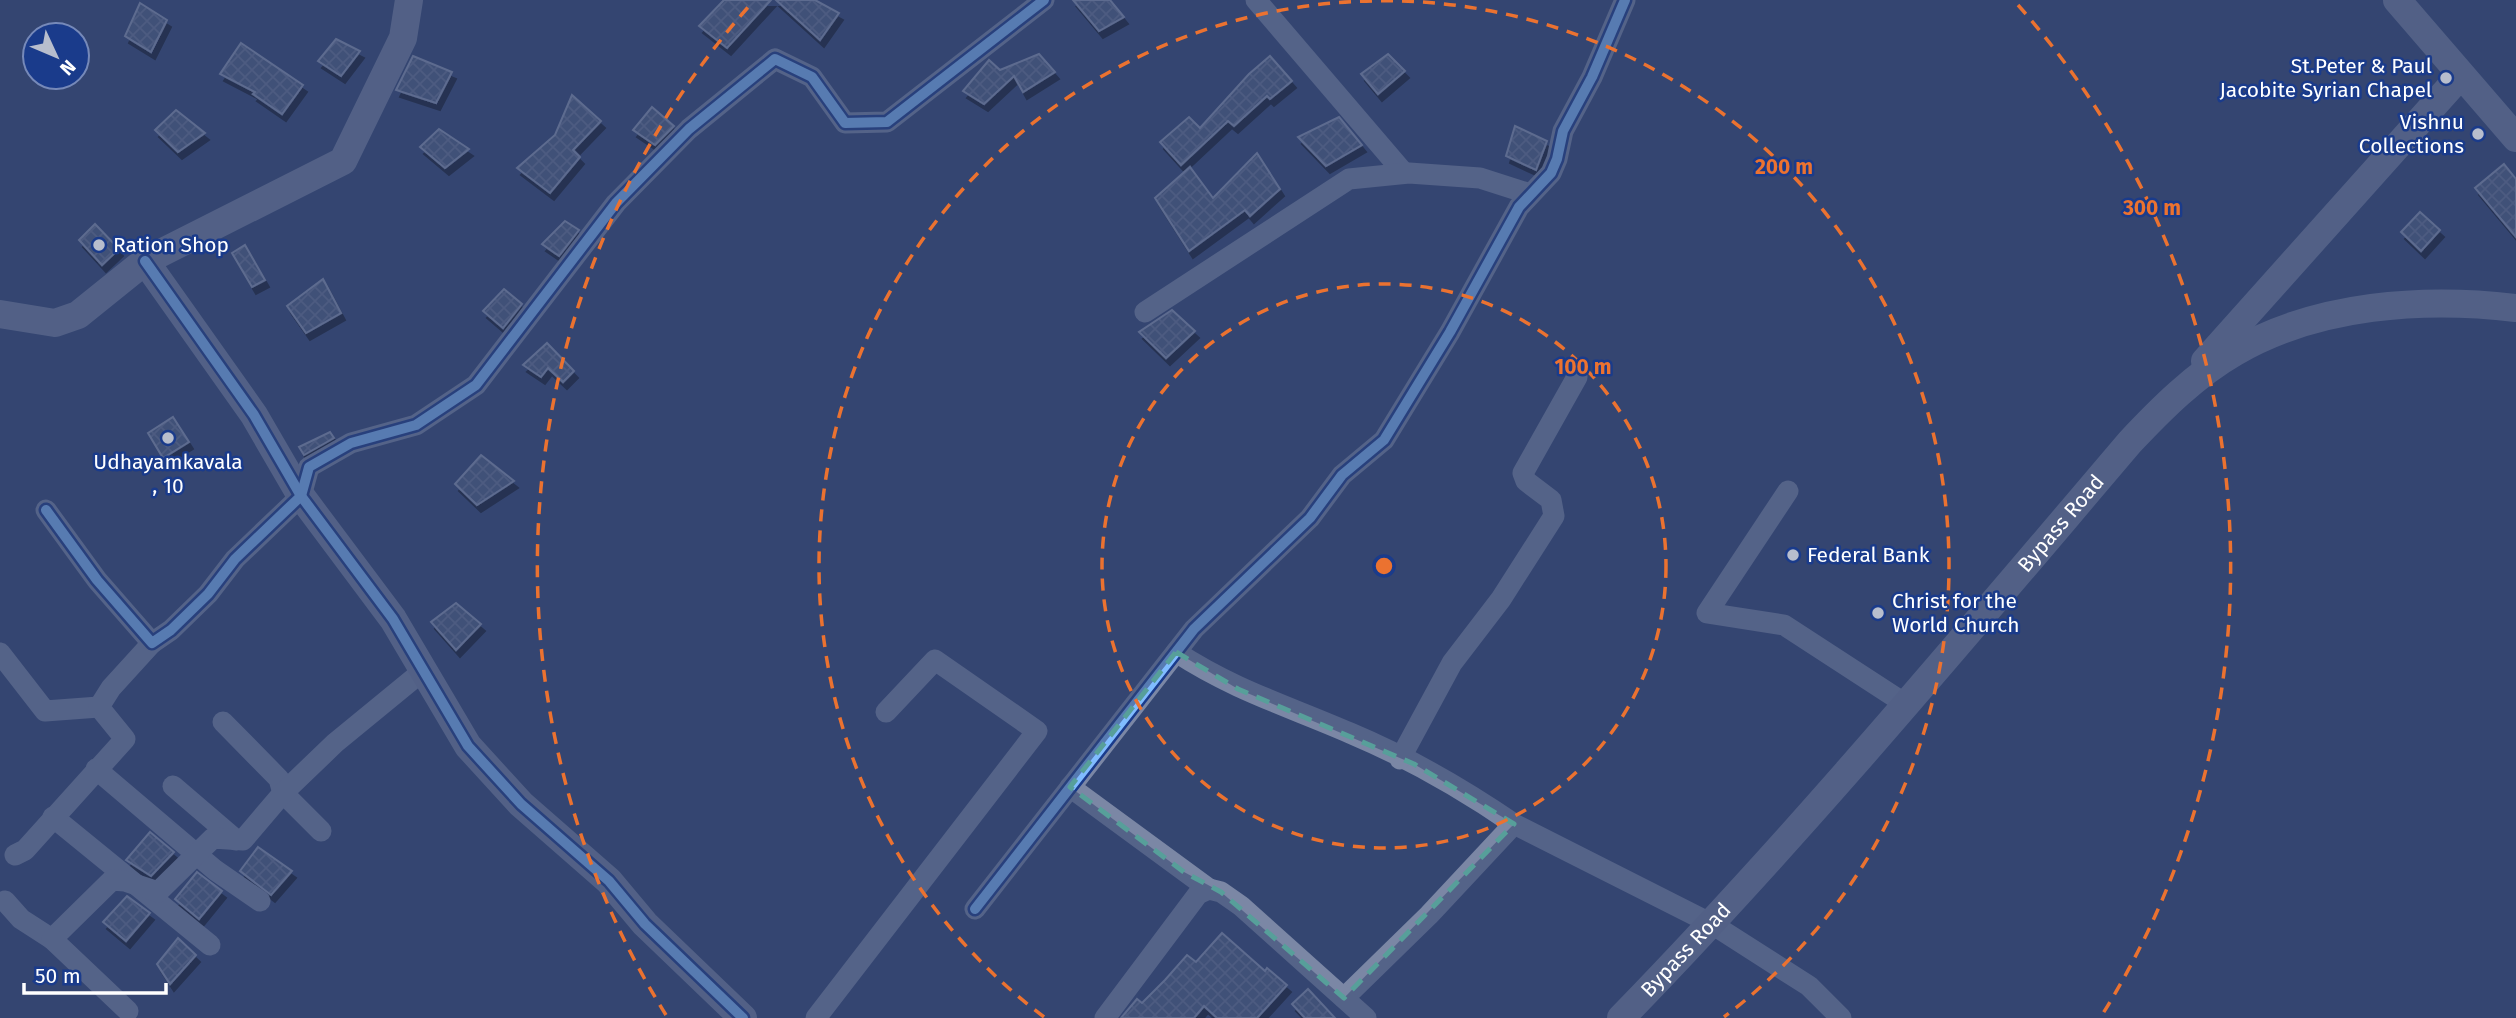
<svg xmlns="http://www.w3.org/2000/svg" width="2516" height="1018" font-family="'Fira Sans',sans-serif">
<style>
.building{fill:url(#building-cross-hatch);stroke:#8f9ab4;stroke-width:2;filter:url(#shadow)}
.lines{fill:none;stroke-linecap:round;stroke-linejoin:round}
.street{stroke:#7b87a5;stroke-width:21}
.secondary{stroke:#7682a1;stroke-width:28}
.cycleway-casing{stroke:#1a3b8b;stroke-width:15}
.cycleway{stroke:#80bcff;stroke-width:10}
.marked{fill:none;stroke:#579f9a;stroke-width:5;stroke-dasharray:14 9;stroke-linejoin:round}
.ring{fill:none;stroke:#eb7230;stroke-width:3.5;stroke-dasharray:12 9}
.poi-dot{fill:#b8becd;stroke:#1a3b8b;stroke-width:2.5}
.labels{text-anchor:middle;stroke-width:5;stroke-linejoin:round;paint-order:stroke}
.poi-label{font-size:21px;fill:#fff;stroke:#1a3b8b;text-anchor:start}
.street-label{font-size:21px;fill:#fff;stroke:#1a3b8b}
.centre{fill:#eb7230;stroke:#1a3b8b;stroke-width:3.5}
.ring-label{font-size:21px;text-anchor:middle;font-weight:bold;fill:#eb7230;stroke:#1a3b8b;stroke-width:5;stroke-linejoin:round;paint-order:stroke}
</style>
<defs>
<pattern id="building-cross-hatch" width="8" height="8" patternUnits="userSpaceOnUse" patternTransform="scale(1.75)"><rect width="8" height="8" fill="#505f81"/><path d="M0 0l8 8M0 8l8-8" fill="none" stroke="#6a7794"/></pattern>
<filter id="shadow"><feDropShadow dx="4" dy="7" stdDeviation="0" flood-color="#0009"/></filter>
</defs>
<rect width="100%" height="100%" fill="#344671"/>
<g class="building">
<polygon points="724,0 771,0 727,48 699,26"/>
<polygon points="776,0 815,0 839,13 820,40"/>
<polygon points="1073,0 1110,0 1124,17 1099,31"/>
<polygon points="140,3 167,20 151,52 125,36"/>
<polygon points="336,39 360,51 341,76 318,61"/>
<polygon points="241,43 303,85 282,114 253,94 255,92 220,74"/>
<polygon points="1039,54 1055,72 1023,92 1014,76 984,104 963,91 989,60 1000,70"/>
<polygon points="1388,54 1405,71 1378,94 1361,74"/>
<polygon points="413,56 452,72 436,103 396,90"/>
<polygon points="1270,56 1292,81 1270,99 1267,96 1234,126 1228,121 1181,165 1160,142 1189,117 1200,128 1249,74"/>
<polygon points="572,95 601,121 573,150 580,157 550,193 517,168 555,135"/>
<polygon points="652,107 674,126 655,145 633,130"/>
<polygon points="176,110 205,133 178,152 155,130"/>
<polygon points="1339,117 1362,145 1326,166 1298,137"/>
<polygon points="1515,126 1547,141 1536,170 1506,156"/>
<polygon points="439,129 469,149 445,168 420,147"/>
<polygon points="1257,153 1280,189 1250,216 1245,210 1189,251 1155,198 1190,167 1213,198"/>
<polygon points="2504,164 2516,179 2516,237 2475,188"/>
<polygon points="2420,212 2440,230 2421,251 2401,232"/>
<polygon points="565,221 579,230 559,256 542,244"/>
<polygon points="95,224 119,249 102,265 79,240"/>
<polygon points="245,245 265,280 252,287 232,253"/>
<polygon points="323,279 341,313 306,333 287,306"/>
<polygon points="504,289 522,304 503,328 483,311"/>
<polygon points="1172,310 1195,331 1166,358 1139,332"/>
<polygon points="547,343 574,371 563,382 548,368 541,377 523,365"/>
<polygon points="173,417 189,442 163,458 148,433"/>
<polygon points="330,432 334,438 304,455 299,447"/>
<polygon points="481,455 514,481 477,505 455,484"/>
<polygon points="456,603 481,624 456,650 431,622"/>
<polygon points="150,832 174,852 151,876 126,860"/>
<polygon points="258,847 292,871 271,895 240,871"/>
<polygon points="197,872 222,891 199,919 175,899"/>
<polygon points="127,896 150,913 126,941 103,922"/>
<polygon points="1222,933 1265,971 1267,968 1287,985 1257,1018 1217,1018 1204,1006 1194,1018 1121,1018 1137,999 1142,1003 1165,980 1187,955 1196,962"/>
<polygon points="178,938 196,955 170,984 157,964"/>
<polygon points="1308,989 1335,1018 1305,1018 1292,1004"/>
</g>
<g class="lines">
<g class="street">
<polyline points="1256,0 1404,173"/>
<polyline points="1145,312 1349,179 1409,173 1480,178 1530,194"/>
<polyline points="1788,491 1707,613 1784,625 1907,705"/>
<polyline points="46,510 97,580 152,643 171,630 208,594 235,559 301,496 309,467 351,443 416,425 476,385 616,203 689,129 775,59 812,77 845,123 887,122 1044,0"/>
<path d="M1176 652C1234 690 1288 706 1350 733 1407 757 1463 789 1514 824L1429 915 1344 998"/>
<polyline points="0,653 45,711 99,707"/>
<polyline points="223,722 279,779 283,793 321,831"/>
<polyline points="1400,759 1452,663 1501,599 1554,516 1551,500 1526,481 1523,473 1577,377"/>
<polyline points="96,769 215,870 260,901"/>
<polyline points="173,786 236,840"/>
<polyline points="1070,787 1209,889"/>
<polyline points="53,817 210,945"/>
<polyline points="1514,824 1712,924 1809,986 1841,1018"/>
<polyline points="15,855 25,850 125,739 99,707 111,688 152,643"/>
<polyline points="5,901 21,919 52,939 112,880 125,881 158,892 213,838 243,840 283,793 335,743 424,670"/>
<polyline points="975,909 1194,629 1310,518 1342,475 1384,440 1450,332 1519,207 1551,173 1557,159 1563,131 1592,77 1625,0"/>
<polyline points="52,939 128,1011"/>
<polyline points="816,1018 1037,731 935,660 886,712"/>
<polyline points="1105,1018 1198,894 1209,889 1221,892 1241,906 1366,1018"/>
</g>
<g class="secondary">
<polyline points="2397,0 2516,138"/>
<polyline points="145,261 254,415 301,496 393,619 468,746 521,804 609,881 645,924 743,1018"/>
<polyline points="0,314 55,323 78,315 145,261 343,161 403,38 409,0"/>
<polyline points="2205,361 2460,76"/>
<path id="s1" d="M1621 1018C1800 834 1964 637 2130 442 2161 409 2195 375 2235 352 2317 304 2424 297 2516 308"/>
</g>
<defs>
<g id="cycleway">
<polyline points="145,261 254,415 301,496 393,619 468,746 521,804 609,881 645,924 743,1018"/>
<polyline points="46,510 97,580 152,643 171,630 208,594 235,559 301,496 309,467 351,443 416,425 476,385 616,203 689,129 775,59 812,77 845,123 887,122 1044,0"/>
<polyline points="975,909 1194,629 1310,518 1342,475 1384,440 1450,332 1519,207 1551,173 1557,159 1563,131 1592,77 1625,0"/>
</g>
</defs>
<use href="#cycleway" class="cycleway-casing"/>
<use href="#cycleway" class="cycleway"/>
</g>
<path d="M0 0H2516V1018H0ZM1176 652 1238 689 1414 764 1514 824 1344 998 1221 892 1184 872 1070 787Z" fill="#344671" fill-opacity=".55" fill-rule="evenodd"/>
<path class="marked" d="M1176 652 1238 689 1414 764 1514 824 1344 998 1221 892 1184 872 1070 787Z"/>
<g class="ring">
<circle cx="1384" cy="566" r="282"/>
<path d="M1044 1017A565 565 0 1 1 1724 1017"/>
<path d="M666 1015A847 847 0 0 1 750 5M2018 5A847 847 0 0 1 2102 1015"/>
</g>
<g class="poi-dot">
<circle cx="2446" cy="78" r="7"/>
<circle cx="2478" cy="134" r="7"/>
<circle cx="99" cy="245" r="7"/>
<circle cx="168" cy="438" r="7"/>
<circle cx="1793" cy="555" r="7"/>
<circle cx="1878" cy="613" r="7"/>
</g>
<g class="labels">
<g class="poi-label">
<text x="2432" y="73" text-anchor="end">St.Peter &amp; Paul<tspan x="2432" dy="24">Jacobite Syrian Chapel</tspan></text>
<text x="2464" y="129" text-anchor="end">Vishnu<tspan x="2464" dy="24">Collections</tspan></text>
<text x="113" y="252">Ration Shop</text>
<text x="168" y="469" text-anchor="middle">Udhayamkavala<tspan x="168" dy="24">, 10</tspan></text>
<text x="1807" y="562">Federal Bank</text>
<text x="1892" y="608">Christ for the<tspan x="1892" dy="24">World Church</tspan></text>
</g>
<g class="street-label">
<text dy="7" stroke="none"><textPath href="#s1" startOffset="662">Bypass Road</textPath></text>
<text dy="7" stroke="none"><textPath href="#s1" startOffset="94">Bypass Road</textPath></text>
</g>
</g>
<circle cx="1384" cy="566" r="10" class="centre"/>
<g class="ring-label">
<text x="1784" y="174">200 m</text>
<text x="2152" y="215">300 m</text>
<text x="1583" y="374">100 m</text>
</g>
<g transform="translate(56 56) rotate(134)"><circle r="33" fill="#1a3b8b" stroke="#7689b9" stroke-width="2"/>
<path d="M0-5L12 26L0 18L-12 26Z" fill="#b8becd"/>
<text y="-10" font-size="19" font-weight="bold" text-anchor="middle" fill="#ffffff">N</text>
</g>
<path d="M24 983v10h142v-10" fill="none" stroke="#ffffff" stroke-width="3.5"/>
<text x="35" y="983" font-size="21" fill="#ffffff" stroke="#1a3b8b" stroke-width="5" paint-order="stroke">50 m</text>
</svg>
